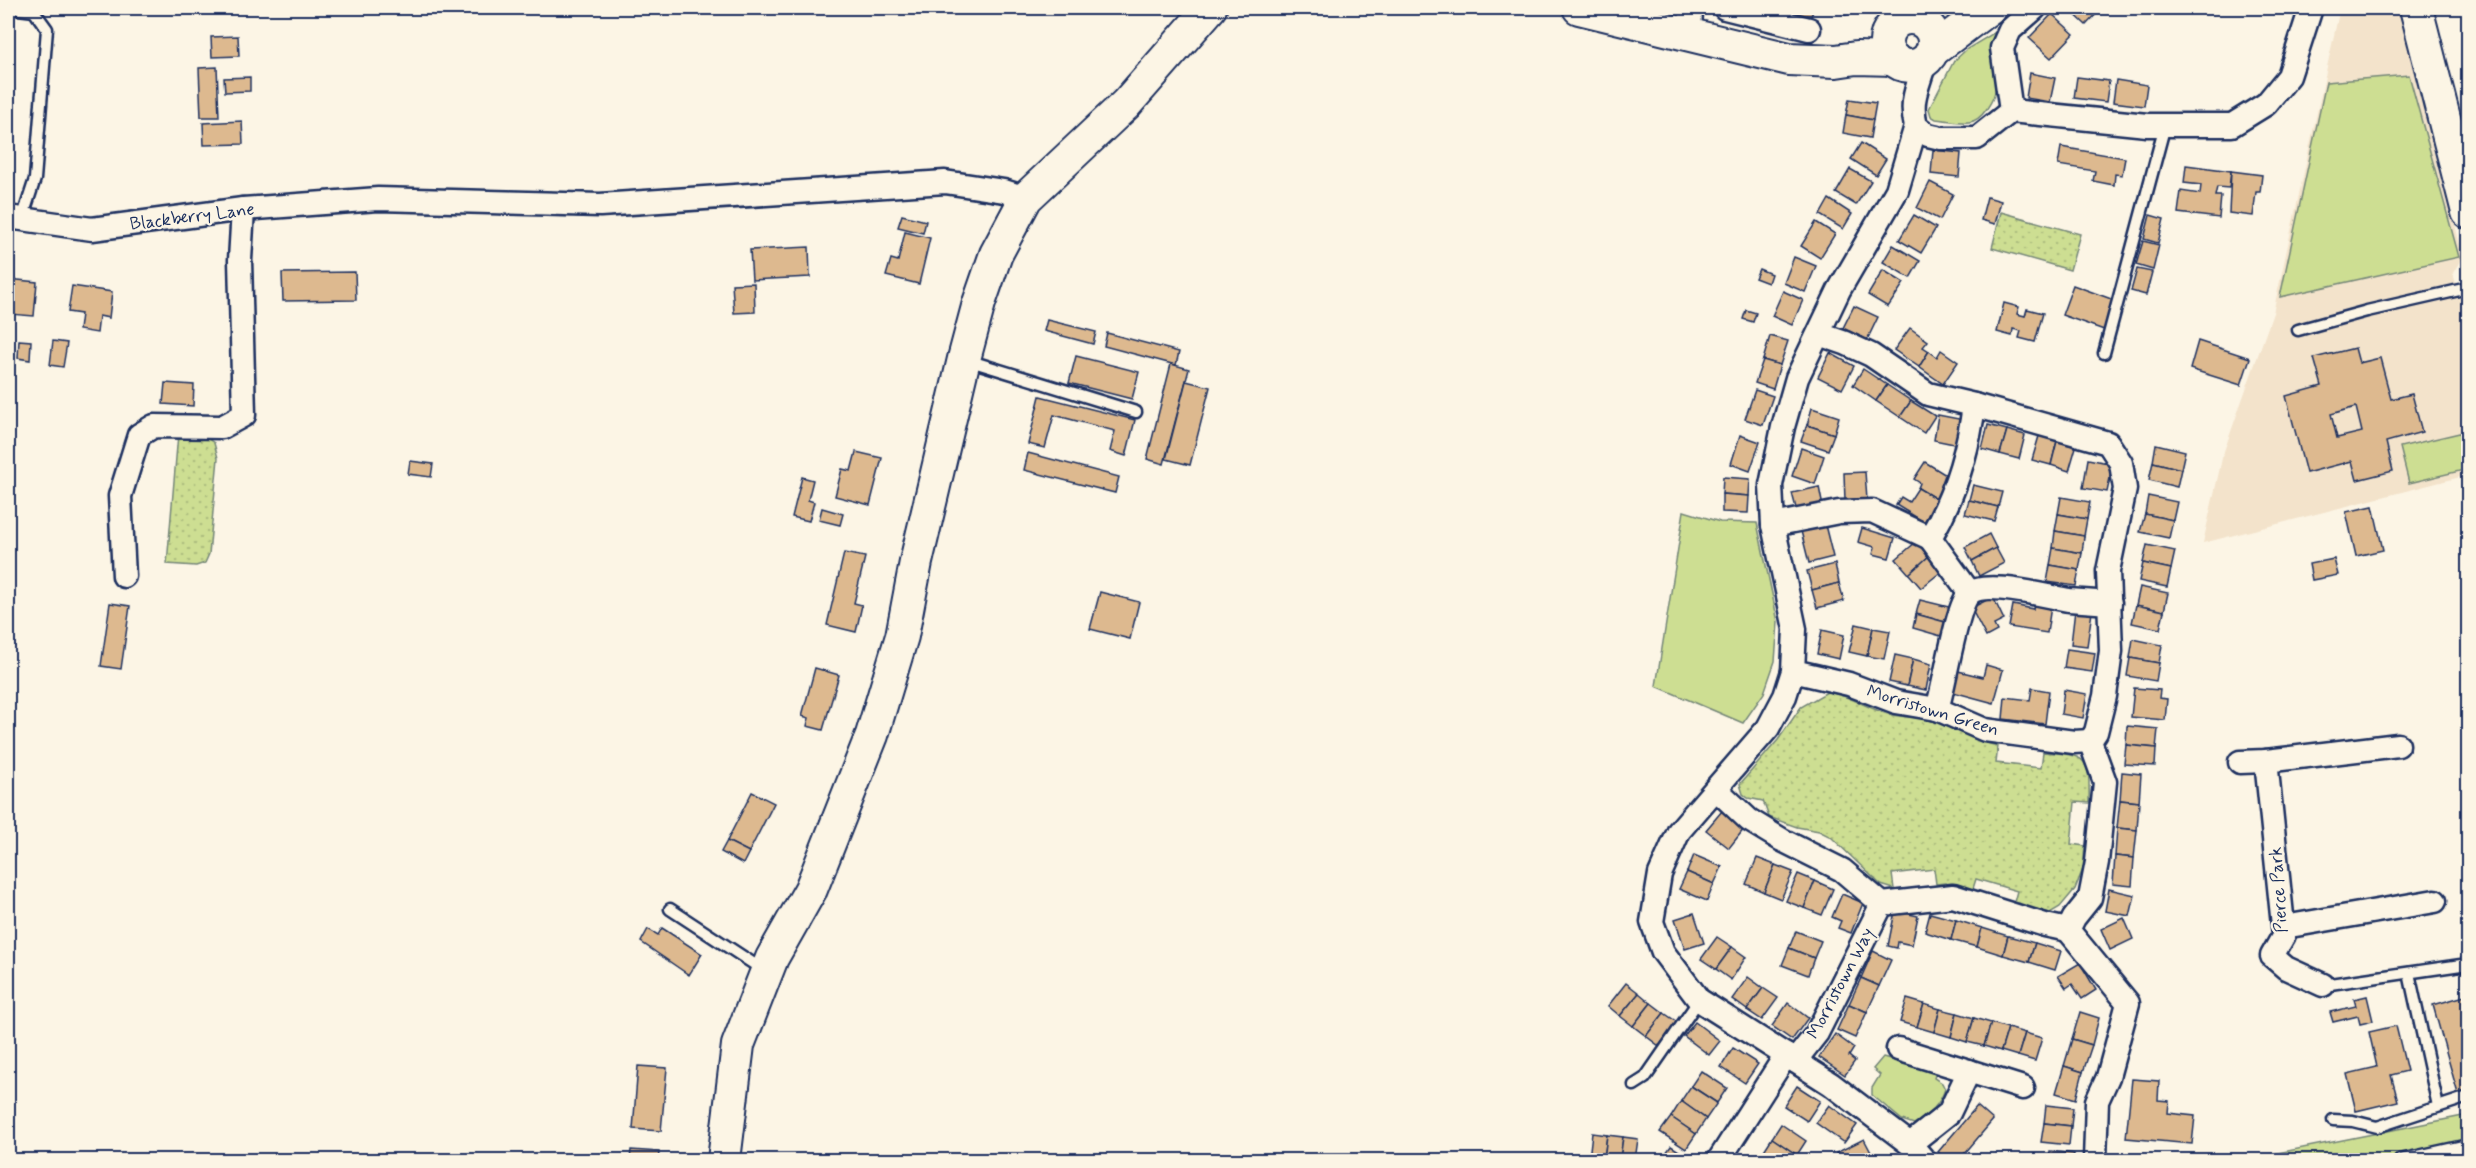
<svg xmlns="http://www.w3.org/2000/svg" width="2476" height="1168" font-family="Mynerve,sans-serif">
<style>
.built{fill:#f3e3cb}
.grass{fill:#cdde92;stroke:#748678;stroke-width:1.5}
.park{fill:url(#park-dots);stroke:#748678;stroke-width:1.5}
.building{fill:#ddb98f;stroke:#1b2f5e;stroke-width:1.5;fill-rule:evenodd}
.lines{fill:none;stroke-linecap:round;stroke-linejoin:round}
.lane-casing{stroke:#1b2f5e;stroke-width:15}
.street-casing{stroke:#1b2f5e;stroke-width:27}
.secondary-casing{stroke:#1b2f5e;stroke-width:36}
.lane{stroke:#fcf5e5;stroke-width:10}
.street{stroke:#fcf5e5;stroke-width:22}
.secondary{stroke:#fcf5e5;stroke-width:32}
.labels{text-anchor:middle;stroke-width:4.5;stroke-linejoin:round;paint-order:stroke}
.street-label{font-size:18px;fill:#1b2f5e;stroke:#fcf5e5}
</style>
<defs>
<pattern id="park-dots" width="8" height="8" patternUnits="userSpaceOnUse" patternTransform="scale(1.5)"><rect width="8" height="8" fill="#cdde92"/><path d="M2 2h.1M6 6h.1" fill="none" stroke="#afbf80" stroke-width="1.8" stroke-linecap="round"/></pattern>
</defs>
<rect width="100%" height="100%" fill="#fcf5e5"/>
<filter id="ink" filterUnits="userSpaceOnUse"><feTurbulence type="fractalNoise" baseFrequency=".0167" numOctaves="2"/><feDisplacementMap in="SourceGraphic" scale="12" xChannelSelector="R" yChannelSelector="G"/><feConvolveMatrix kernelMatrix="1 2 1 2 8 2 1 2 1" color-interpolation-filters="sRGB"/></filter>
<g filter="url(#ink)">
<polygon class="built" points="2340,8 2399,8 2463,256 2453,273 2468,328 2468,475 2203,543 2223,454 2273,313"/>
<g class="grass">
<path d="M1997 31C1985 58 1998 63 1996 86 1995 99 1982 121 1969 122 1958 123 1946 120 1936 119L1931 116 1929 109 1954 61 1967 49Z"/>
<polygon points="2409,75 2459,257 2280,297 2326,82"/>
<polygon points="2468,431 2468,469 2409,483 2400,447"/>
<polygon points="1684,511 1720,522 1757,523 1778,622 1775,661 1764,693 1743,723 1656,686"/>
<path d="M1883 1057 1936 1072 1934 1078 1942 1083 1945 1089C1940 1105 1928 1116 1914 1124L1902 1120 1872 1095V1088L1880 1075 1873 1069Z"/>
<polygon points="2468,1115 2468,1160 2243,1160"/>
</g>
<g class="park">
<polygon points="2001,212 2080,234 2070,270 1992,248"/>
<polygon points="178,434 205,437 214,443 218,458 209,554 205,563 196,566 167,564"/>
<path d="M1827 692C1851 695 1869 710 1892 715 1907 718 1924 716 1938 722 1961 730 1973 741 1998 746L1996 763 2041 768 2043 752C2088 755 2090 757 2089 803L2075 802 2071 844 2085 846 2083 869 2075 889 2060 907 2050 913 2013 906 2017 891 1976 879 1971 895 1945 883 1936 884 1934 869 1892 874 1894 889 1881 885 1831 837 1819 831 1797 827 1769 817 1763 801 1748 798 1743 794 1740 784 1778 740 1801 707Z"/>
</g>
<g class="building">
<polygon points="1795,8 1814,8 1809,22 1792,16"/>
<polygon points="1843,8 1876,8 1845,15"/>
<polygon points="2068,8 2102,8 2086,25"/>
<polygon points="2052,14 2074,34 2051,58 2029,38"/>
<polygon points="238,36 239,56 212,57 211,37"/>
<polygon points="217,67 219,117 201,117 199,68"/>
<polygon points="2030,73 2055,78 2050,102 2026,98"/>
<polygon points="250,77 250,91 225,92 224,78"/>
<polygon points="2077,77 2109,81 2106,102 2074,98"/>
<polygon points="2116,80 2147,85 2144,106 2113,102"/>
<polygon points="1849,99 1876,103 1873,120 1846,115"/>
<polygon points="1846,115 1873,120 1870,138 1843,133"/>
<polygon points="242,121 243,144 204,145 203,123"/>
<polygon points="1861,143 1886,159 1876,175 1851,159"/>
<polygon points="2061,147 2125,158 2122,175 2115,174 2114,185 2093,181 2095,171 2058,165"/>
<polygon points="1933,150 1961,153 1959,177 1931,174"/>
<polygon points="2186,165 2231,171 2229,188 2217,187 2215,196 2221,196 2219,218 2178,213 2181,191 2200,194 2201,185 2184,183"/>
<polygon points="1850,169 1871,181 1856,205 1836,193"/>
<polygon points="2231,171 2262,175 2260,192 2256,192 2253,216 2229,213"/>
<polygon points="1930,182 1953,194 1940,220 1917,208"/>
<polygon points="1987,197 2001,201 1995,224 1981,220"/>
<polygon points="1829,199 1852,214 1843,229 1820,215"/>
<polygon points="902,215 926,221 923,233 898,227"/>
<polygon points="1914,215 1936,228 1921,253 1899,240"/>
<polygon points="2150,215 2164,219 2158,243 2144,239"/>
<polygon points="1816,222 1835,234 1820,258 1801,246"/>
<polygon points="905,232 930,238 919,284 886,276 891,259 898,261"/>
<polygon points="2143,241 2159,245 2153,270 2136,265"/>
<polygon points="1893,245 1920,261 1910,278 1883,262"/>
<polygon points="809,247 810,277 752,280 750,250"/>
<polygon points="1794,257 1816,266 1805,292 1784,283"/>
<polygon points="1759,269 1771,274 1768,283 1755,278"/>
<polygon points="2137,269 2152,272 2146,295 2131,291"/>
<polygon points="1883,270 1904,283 1888,307 1868,295"/>
<polygon points="355,272 356,300 283,301 282,273"/>
<polygon points="8,279 37,282 34,316 10,314 9,326"/>
<polygon points="754,283 755,312 734,313 732,284"/>
<polygon points="2073,285 2114,300 2104,330 2062,315"/>
<polygon points="72,286 112,292 109,318 99,316 97,333 79,330 81,314 68,312"/>
<polygon points="1783,291 1803,300 1792,325 1772,316"/>
<polygon points="2004,303 2019,307 2017,314 2025,316 2027,309 2043,313 2035,342 2019,338 2021,331 2013,329 2012,336 1997,332"/>
<polygon points="1854,306 1878,317 1867,340 1843,328"/>
<polygon points="1746,310 1756,313 1753,322 1743,319"/>
<polygon points="1047,320 1096,332 1093,344 1044,331"/>
<polygon points="1910,328 1928,341 1923,347 1929,351 1919,367 1894,350"/>
<polygon points="1107,333 1179,352 1176,365 1104,346"/>
<polygon points="1770,336 1788,341 1780,365 1763,360"/>
<polygon points="19,340 31,341 30,360 18,358"/>
<polygon points="53,341 67,343 63,367 50,365"/>
<polygon points="2198,341 2250,358 2241,385 2190,369"/>
<path d="M2355 348 2359 363 2380 358 2391 399 2412 394 2422 432 2386 442 2393 471 2357 480 2352 461 2306 473 2286 396 2322 386 2314 358ZM2356 407 2362 432 2337 438 2331 414Z"/>
<polygon points="1941,350 1958,362 1943,384 1919,367 1929,351 1937,357"/>
<polygon points="1830,353 1854,366 1842,389 1818,377"/>
<polygon points="1076,356 1139,372 1132,399 1069,383"/>
<polygon points="1763,360 1780,365 1773,389 1755,383"/>
<polygon points="1171,364 1189,369 1164,464 1147,459"/>
<polygon points="1863,369 1887,385 1876,401 1853,385"/>
<polygon points="1186,381 1210,387 1190,465 1166,459"/>
<polygon points="165,383 194,385 193,406 163,404"/>
<polygon points="1887,385 1911,401 1900,417 1876,401"/>
<polygon points="1755,390 1773,396 1763,425 1745,419"/>
<polygon points="1040,396 1135,420 1126,456 1110,451 1115,431 1054,415 1045,448 1028,444"/>
<polygon points="1911,401 1935,416 1924,433 1900,417"/>
<polygon points="1812,408 1839,417 1834,434 1807,425"/>
<polygon points="1938,415 1964,420 1959,445 1934,440"/>
<polygon points="1807,425 1834,434 1828,450 1801,441"/>
<polygon points="1988,425 2007,430 2000,454 1982,449"/>
<polygon points="2007,430 2025,435 2019,459 2000,454"/>
<polygon points="1740,435 1760,442 1750,471 1731,464"/>
<polygon points="2039,436 2057,441 2051,465 2032,460"/>
<polygon points="2057,441 2076,447 2069,471 2051,465"/>
<polygon points="2156,444 2185,451 2181,469 2153,462"/>
<polygon points="1801,448 1824,456 1815,484 1792,476"/>
<polygon points="856,452 882,458 870,505 835,496 842,469 851,471"/>
<polygon points="1028,453 1119,477 1115,493 1024,470"/>
<polygon points="2088,459 2113,464 2107,492 2083,488"/>
<polygon points="410,461 433,464 431,477 408,474"/>
<polygon points="1925,462 1951,478 1938,500 1918,488 1920,483 1914,479"/>
<polygon points="2153,462 2181,469 2177,487 2149,480"/>
<polygon points="1865,472 1867,500 1845,501 1844,473"/>
<polygon points="802,477 813,480 808,500 814,502 809,521 792,517"/>
<polygon points="1723,477 1750,479 1749,496 1722,494"/>
<polygon points="1973,485 2002,492 1998,507 1969,500"/>
<polygon points="1819,487 1823,507 1797,512 1792,493"/>
<polygon points="1918,488 1938,500 1924,522 1896,505 1901,497 1909,502"/>
<polygon points="1722,494 1749,496 1748,513 1722,512"/>
<polygon points="2148,496 2177,502 2173,520 2145,514"/>
<polygon points="2061,497 2090,502 2087,519 2058,514"/>
<polygon points="1969,500 1998,507 1994,521 1965,514"/>
<polygon points="2373,506 2383,550 2356,556 2346,512"/>
<polygon points="822,508 843,514 840,525 819,520"/>
<polygon points="2058,514 2087,519 2084,536 2055,531"/>
<polygon points="2145,514 2173,520 2169,538 2140,532"/>
<polygon points="1824,521 1833,557 1809,563 1800,527"/>
<polygon points="1862,528 1895,538 1889,558 1873,554 1875,547 1858,542"/>
<polygon points="2055,531 2084,536 2082,553 2053,548"/>
<polygon points="1989,534 1996,548 1972,561 1965,547"/>
<polygon points="1916,542 1929,556 1909,574 1896,559"/>
<polygon points="2147,545 2175,551 2171,569 2143,563"/>
<polygon points="1996,548 2004,563 1979,576 1972,561"/>
<polygon points="2053,548 2082,553 2079,570 2050,565"/>
<polygon points="844,553 865,557 854,603 862,605 856,632 827,625"/>
<polygon points="1929,556 1942,571 1921,588 1909,574"/>
<polygon points="2334,559 2338,575 2312,580 2309,564"/>
<polygon points="2143,563 2171,569 2167,587 2139,581"/>
<polygon points="1835,564 1839,583 1812,590 1807,571"/>
<polygon points="2050,565 2079,570 2076,586 2047,582"/>
<polygon points="1839,583 1844,601 1817,608 1812,590"/>
<polygon points="2140,587 2168,593 2164,611 2136,605"/>
<polygon points="1100,592 1139,602 1130,639 1090,629"/>
<polygon points="1993,597 2004,620 1994,625 1997,631 1986,637 1971,608"/>
<polygon points="1920,600 1949,607 1945,622 1916,614"/>
<polygon points="110,603 130,606 121,669 101,666"/>
<polygon points="2034,603 2051,606 2047,633 2009,627 2013,605 2033,609"/>
<polygon points="2136,605 2164,611 2160,629 2132,623"/>
<polygon points="2075,610 2092,612 2087,646 2071,644"/>
<polygon points="1916,614 1945,622 1941,636 1913,628"/>
<polygon points="1856,624 1873,628 1867,656 1849,652"/>
<polygon points="1873,628 1890,631 1884,659 1867,656"/>
<polygon points="1822,630 1844,635 1839,659 1817,654"/>
<polygon points="2133,639 2162,645 2159,663 2130,658"/>
<polygon points="2067,649 2095,653 2092,672 2064,668"/>
<polygon points="1895,655 1913,659 1907,686 1889,682"/>
<polygon points="2130,658 2159,663 2156,681 2127,676"/>
<polygon points="1913,659 1931,664 1926,690 1907,686"/>
<polygon points="1986,665 2003,670 1994,703 1953,692 1958,671 1983,677"/>
<polygon points="815,668 839,675 823,730 807,726 809,718 802,716"/>
<polygon points="2032,688 2049,691 2045,724 2003,719 2005,697 2030,700"/>
<polygon points="2134,688 2160,690 2159,698 2167,699 2165,720 2131,717"/>
<polygon points="2064,690 2087,694 2083,718 2061,714"/>
<polygon points="2127,726 2158,729 2156,748 2126,745"/>
<polygon points="2126,745 2156,748 2155,766 2124,764"/>
<polygon points="2122,772 2141,774 2139,802 2120,800"/>
<polygon points="752,792 774,803 749,852 727,841"/>
<polygon points="2120,800 2139,802 2137,830 2117,828"/>
<polygon points="1722,811 1744,829 1729,848 1706,830"/>
<polygon points="2117,828 2137,830 2134,858 2115,856"/>
<polygon points="727,841 749,852 743,864 721,852"/>
<polygon points="1694,855 1722,867 1714,884 1687,872"/>
<polygon points="2115,856 2134,858 2132,886 2113,884"/>
<polygon points="1757,858 1775,865 1764,892 1746,884"/>
<polygon points="1775,865 1793,872 1781,899 1764,892"/>
<polygon points="1687,872 1714,884 1707,901 1679,889"/>
<polygon points="1798,874 1815,881 1804,908 1786,901"/>
<polygon points="1815,881 1833,889 1822,915 1804,908"/>
<polygon points="2109,889 2135,895 2130,916 2105,911"/>
<polygon points="1842,894 1863,903 1851,933 1838,928 1841,921 1832,917"/>
<polygon points="1895,911 1918,916 1912,945 1898,942 1897,948 1888,946"/>
<polygon points="1694,913 1704,943 1685,949 1675,919"/>
<polygon points="1930,913 1956,920 1951,940 1925,932"/>
<polygon points="2124,918 2133,939 2110,950 2101,929"/>
<polygon points="1956,920 1982,928 1977,947 1951,940"/>
<polygon points="662,928 702,954 689,975 641,942 648,929 658,935"/>
<polygon points="1982,928 2008,936 2003,955 1977,947"/>
<polygon points="1796,931 1821,941 1814,958 1789,948"/>
<polygon points="2008,936 2035,943 2029,962 2003,955"/>
<polygon points="1717,937 1732,947 1716,969 1701,959"/>
<polygon points="2035,943 2061,951 2055,970 2029,962"/>
<polygon points="1732,947 1746,957 1731,980 1716,969"/>
<polygon points="1789,948 1814,958 1808,975 1782,965"/>
<polygon points="1873,951 1891,960 1879,986 1861,978"/>
<polygon points="2080,963 2096,990 2082,999 2072,984 2066,988 2058,976"/>
<polygon points="1748,977 1763,988 1747,1010 1732,999"/>
<polygon points="1861,978 1879,986 1867,1012 1849,1004"/>
<polygon points="1626,983 1639,993 1620,1016 1608,1006"/>
<polygon points="1763,988 1778,998 1762,1020 1747,1010"/>
<polygon points="1639,993 1651,1003 1633,1026 1620,1016"/>
<polygon points="2468,995 2468,1091 2458,1094 2433,1005"/>
<polygon points="2367,996 2373,1021 2360,1024 2358,1016 2333,1022 2330,1012 2356,1006 2354,999"/>
<polygon points="1907,999 1924,1004 1917,1027 1900,1022"/>
<polygon points="1651,1003 1664,1013 1646,1036 1633,1026"/>
<polygon points="1788,1003 1808,1018 1792,1040 1772,1026"/>
<polygon points="1849,1004 1867,1012 1855,1038 1837,1030"/>
<polygon points="1924,1004 1940,1009 1934,1032 1917,1027"/>
<polygon points="1940,1009 1957,1013 1951,1037 1934,1032"/>
<polygon points="2080,1012 2099,1018 2092,1045 2072,1039"/>
<polygon points="1664,1013 1677,1022 1659,1046 1646,1036"/>
<polygon points="1957,1013 1974,1018 1967,1042 1951,1037"/>
<polygon points="1974,1018 1991,1023 1984,1046 1967,1042"/>
<polygon points="1695,1022 1720,1041 1709,1055 1684,1036"/>
<polygon points="1991,1023 2008,1028 2001,1051 1984,1046"/>
<polygon points="2396,1026 2407,1071 2391,1075 2398,1101 2356,1111 2347,1074 2377,1067 2369,1032"/>
<polygon points="2008,1028 2025,1033 2018,1056 2001,1051"/>
<polygon points="2025,1033 2042,1038 2035,1061 2018,1056"/>
<polygon points="1835,1034 1854,1048 1849,1056 1855,1061 1845,1075 1819,1057"/>
<polygon points="2072,1039 2092,1045 2083,1072 2064,1066"/>
<polygon points="1733,1048 1758,1064 1745,1083 1721,1067"/>
<polygon points="638,1066 667,1068 661,1131 633,1129"/>
<polygon points="2064,1066 2083,1072 2076,1099 2056,1093"/>
<polygon points="1701,1071 1727,1088 1717,1103 1691,1086"/>
<polygon points="2132,1079 2159,1081 2158,1100 2169,1101 2168,1113 2195,1116 2192,1144 2126,1138"/>
<polygon points="1691,1086 1717,1103 1706,1119 1681,1101"/>
<polygon points="1797,1086 1820,1101 1807,1121 1784,1106"/>
<polygon points="1681,1101 1706,1119 1696,1134 1671,1117"/>
<polygon points="1829,1105 1857,1125 1844,1143 1816,1123"/>
<polygon points="2046,1105 2073,1108 2071,1126 2044,1123"/>
<polygon points="1977,1106 1993,1120 1959,1160 1948,1160 1938,1152"/>
<polygon points="1671,1117 1696,1134 1686,1149 1660,1132"/>
<polygon points="2044,1123 2071,1126 2069,1145 2041,1142"/>
<polygon points="1781,1124 1806,1141 1797,1155 1772,1138"/>
<polygon points="1592,1133 1607,1135 1604,1160 1589,1159"/>
<polygon points="1607,1135 1623,1137 1620,1160 1604,1160"/>
<polygon points="1623,1137 1638,1139 1635,1160 1620,1160"/>
<polygon points="1772,1138 1797,1155 1794,1160 1776,1160 1763,1152"/>
<polygon points="1864,1139 1875,1160 1840,1160 1836,1153"/>
<polygon points="1671,1146 1693,1160 1661,1160"/>
<polygon points="631,1150 659,1152 658,1160 630,1160"/>
<polygon points="2050,1151 2074,1154 2073,1160 2049,1160"/>
</g>
<g class="lines">
<defs>
<g id="lane">
<polyline points="10,8 34,11 47,29 35,179 22,219"/>
<polyline points="2298,330 2367,311 2468,288"/>
<polyline points="2104,353 2165,125"/>
<polyline points="967,360 1136,412"/>
<polyline points="670,909 754,964 767,967"/>
<polyline points="2409,973 2438,1106"/>
<polyline points="2323,985 2468,964"/>
<polyline points="1634,1085 1645,1078 1699,1000"/>
<polyline points="2333,1120 2353,1121 2377,1127 2468,1097"/>
<polyline points="2400,1160 2468,1145"/>
</g>
<g id="street">
<polyline points="1725,8 1809,29"/>
<polyline points="1913,8 1920,20"/>
<polyline points="1896,23 1899,8"/>
<polyline points="1690,35 1691,8"/>
<path d="M1926 59C1919 85 1909 99 1916 126L1928 135 1941 138H1977L2011 111 2147 125H2232L2266 104 2289 76 2311 8"/>
<polyline points="2011,111 2002,48 2010,30 2035,8"/>
<polyline points="1916,126 1897,190 1839,290 1797,378 1783,427 1771,485 1773,525 1795,629 1793,671 1785,696 1768,728 1679,831 1660,874 1652,922 1663,952 1699,1000 1831,1084 1910,1144 1949,1113 1969,1071"/>
<polyline points="8,217 92,229 243,209 378,199 600,205 945,182 1004,191 1026,198"/>
<polyline points="1974,405 2108,443 2121,463 2125,489 2108,571 2111,651 2105,696 2096,732 2090,741"/>
<path d="M1773 525 1839 512 1872 511 1930 538C1954 497 1968 453 1974 405L1928 394 1871 355 1845 343 1819 334"/>
<polyline points="1930,538 1970,593"/>
<polyline points="124,576 120,496 139,435 154,426 222,427 244,415 240,260 243,209"/>
<polyline points="1793,671 1849,684 1896,702 1937,709 1985,730 2074,742 2090,741"/>
<path d="M1937 709C1945 685 1956 607 1969 594 1984 579 2049 597 2069 600 2083 601 2097 602 2110 603"/>
<polyline points="2266,761 2284,935 2272,956 2286,968 2323,985"/>
<polyline points="2240,762 2266,761 2398,745"/>
<polyline points="1716,789 1749,820 1782,840 1842,870 1882,904 1953,896 2045,925 2068,930"/>
<polyline points="2284,927 2435,901"/>
<polyline points="2068,930 2128,1003 2108,1077 2097,1101 2095,1160"/>
<polyline points="2068,930 2074,918 2090,898 2097,862 2105,782 2090,741"/>
<polyline points="1898,1049 2023,1088"/>
<polyline points="1795,1061 1817,1033 1882,904"/>
<polyline points="1910,1144 1924,1160"/>
<polyline points="1719,1160 1786,1055"/>
</g>
<g id="secondary">
<polyline points="1579,8 1789,59 1836,61 1856,58 1894,59"/>
<polyline points="2416,8 2468,212"/>
<circle cx="1910" cy="42" r="24"/>
<polyline points="1932,51 1989,8"/>
<polyline points="724,1160 738,1045 772,958 811,889 872,735 902,636 916,562 964,359 979,303 996,254 1026,198 1126,104 1210,8"/>
</g>
</defs>
<use href="#lane" class="lane-casing"/>
<use href="#street" class="street-casing"/>
<use href="#secondary" class="secondary-casing"/>
<use href="#lane" class="lane"/>
<use href="#street" class="street"/>
<use href="#secondary" class="secondary"/>
</g>
</g>
<g class="labels">
<g class="street-label">
<text transform="translate(192 216) rotate(-7)" y="6">Blackberry Lane</text>
<text transform="translate(1933 710) rotate(17)" y="6">Morristown Green</text>
<text transform="translate(2278 890) rotate(-94)" y="6">Pierce Park</text>
<text transform="translate(1840 983) rotate(-62)" y="6">Morristown Way</text>
</g>
</g>
<rect width="2476" height="1168" fill="none" stroke="#fcf5e5" stroke-width="30"/>
<rect x="15" y="15" width="2446" height="1138" fill="none" stroke="#1b2f5e" stroke-width="2" filter="url(#ink)"/>
</svg>
